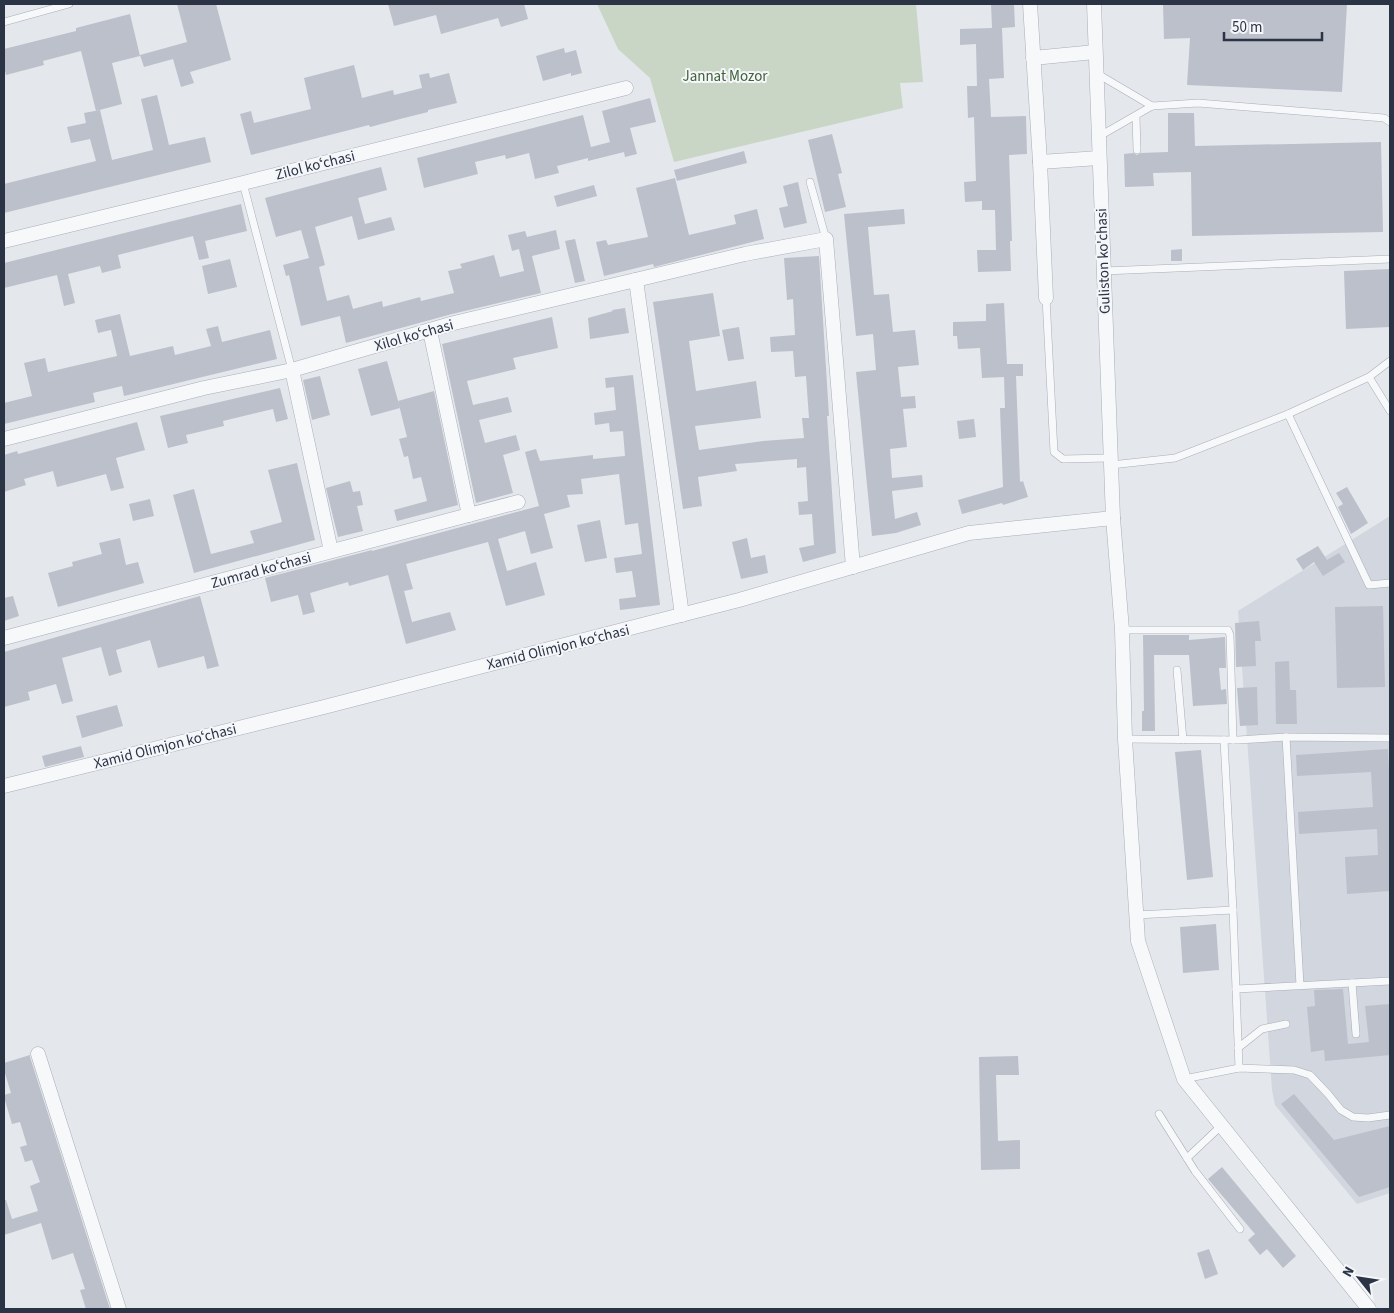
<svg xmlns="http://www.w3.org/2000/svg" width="1394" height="1313" font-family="'Source Sans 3',sans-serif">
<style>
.built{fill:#d2d6de}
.green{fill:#c9d6c5}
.building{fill:#bbc0ca}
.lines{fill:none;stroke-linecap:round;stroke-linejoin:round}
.service-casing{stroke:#a9aeb7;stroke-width:8}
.minor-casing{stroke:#a9aeb7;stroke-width:15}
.service{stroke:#f7f8fa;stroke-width:7}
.minor{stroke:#f7f8fa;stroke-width:14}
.labels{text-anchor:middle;stroke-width:4;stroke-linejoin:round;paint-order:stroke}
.park-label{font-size:15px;fill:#3f6138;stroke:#f4f6f9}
.street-label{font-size:15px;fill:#2b3445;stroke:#f4f6f9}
</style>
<rect width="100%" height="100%" fill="#e4e7ec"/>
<polygon class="built" points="1390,516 1390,1193 1357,1204 1275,1105 1272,1090 1238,611"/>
<polygon class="green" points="597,4 916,4 923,82 900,83 903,108 674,162 650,78 618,49"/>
<g class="building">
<polygon points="177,4 216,4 231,60 190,72 194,83 181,87 173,59 144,67 140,55 187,42"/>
<polygon points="388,4 524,4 528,19 501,27 498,18 441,34 436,15 394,26"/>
<polygon points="991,4 1014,4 1015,27 1002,28 1004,78 989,79 991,117 1026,116 1027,154 1009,155 1012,241 1010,241 1011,271 978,272 977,250 996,250 995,210 982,210 982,201 965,202 964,182 976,181 974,117 968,118 967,86 977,86 976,44 960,45 960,29 992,28"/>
<polygon points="1163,4 1347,4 1342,92 1187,85 1190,38 1164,39"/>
<polygon points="130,14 140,56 112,63 122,104 96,111 81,51 43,61 44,65 6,75 4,67 4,49 76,31 76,28"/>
<polygon points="564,48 565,53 576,50 582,73 571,76 571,73 543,81 536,56"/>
<polygon points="354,65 362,98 393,90 394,95 422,88 419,75 429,73 430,78 449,73 457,103 428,110 428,112 400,119 370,127 369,125 251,155 240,114 251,111 254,123 311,109 304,78"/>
<polygon points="157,95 169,145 205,137 211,162 4,213 4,184 96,161 90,139 71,143 67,127 86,123 84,113 100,110 112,160 153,150 141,99"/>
<polygon points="650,98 656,122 630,128 637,154 625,157 624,152 588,161 588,158 557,166 559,173 535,179 529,153 506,159 505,155 475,162 478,174 424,188 417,158 583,115 591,147 610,142 602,111"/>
<polygon points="1168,113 1194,113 1195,146 1381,142 1383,232 1192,236 1191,172 1153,173 1154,186 1125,187 1124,154 1133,153 1137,155 1141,153 1168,152"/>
<polygon points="832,134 842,173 838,174 846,207 825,212 808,140"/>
<polygon points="744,151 747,163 677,181 674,170"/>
<polygon points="381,167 387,190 358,198 365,224 391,217 395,230 358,240 352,216 315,227 325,265 319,267 327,301 349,295 353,309 382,301 383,307 420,297 421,301 454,293 448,271 462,268 460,264 494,255 500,277 524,271 519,249 512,251 508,235 525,231 527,237 556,230 560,249 532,256 541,293 452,314 346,343 340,316 301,326 289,275 286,276 283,265 309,258 301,230 276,237 265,198"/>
<polygon points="675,178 689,235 736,224 734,215 757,209 764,239 654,267 653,264 604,276 596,242 606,240 608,245 648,237 636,188"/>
<polygon points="798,182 807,223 784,228 779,208 788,206 783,186"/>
<polygon points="594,185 597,196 557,207 554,196"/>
<polygon points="241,204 247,231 205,241 209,258 199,260 193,236 118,255 121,268 102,273 100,266 68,274 75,303 64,306 57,275 4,288 4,263"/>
<polygon points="904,209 905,224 868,227 874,295 889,294 893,332 915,330 919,365 898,367 901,397 915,396 916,408 903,409 907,447 890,449 892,478 922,475 923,487 892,491 895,519 917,512 921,525 896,533 872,536 856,372 876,370 873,334 856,336 844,214"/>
<polygon points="575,239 585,281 575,283 565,241"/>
<polygon points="1182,249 1182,261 1171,261 1171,250"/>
<polygon points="819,256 829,416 827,416 836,553 803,562 799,548 814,545 812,514 799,515 798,502 808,501 806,467 797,468 797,459 735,464 737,471 698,477 702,506 683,509 653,302 713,293 720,336 689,341 696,391 756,381 761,418 695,426 699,450 763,441 804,438 802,418 809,418 806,376 795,377 793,351 771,352 770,337 795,335 793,299 787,300 784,258"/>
<polygon points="230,259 237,287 208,294 202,266"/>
<polygon points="1390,269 1390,327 1346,329 1344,271"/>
<polygon points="1004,303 1007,364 1023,364 1023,376 1016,376 1020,482 1023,481 1028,497 1003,505 1002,503 962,514 958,500 1003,487 1000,408 1005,408 1004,377 982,378 980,348 958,349 957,336 953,336 953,322 986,321 986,304"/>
<polygon points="625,308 629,333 590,339 588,318 613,311 612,310"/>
<polygon points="120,314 130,356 173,346 175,355 211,346 206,329 218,326 222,342 270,330 277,359 124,396 122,386 93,393 95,402 4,424 4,403 32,396 24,363 45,358 48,372 117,356 111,330 98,333 95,320"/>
<polygon points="552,317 558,348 513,358 516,369 467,381 473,405 508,397 512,412 479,420 485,443 516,435 520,450 503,455 513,493 476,503 442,344"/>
<polygon points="739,327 744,359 728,361 722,330"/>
<polygon points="387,361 400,408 371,416 358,369"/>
<polygon points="633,375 660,605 620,610 619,599 636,597 632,571 616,573 614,558 642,554 638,523 625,525 619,474 581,479 583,494 567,495 570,507 544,514 553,548 531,554 525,531 498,539 507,571 536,562 545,595 506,606 488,542 406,564 413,589 404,591 412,622 450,612 456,630 406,644 388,575 349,586 348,582 310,593 315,612 303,615 298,595 271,602 265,578 372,550 372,551 539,506 525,452 536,449 540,461 593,455 593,459 625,456 623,431 610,432 609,423 595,425 594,413 616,410 614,387 606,388 605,378"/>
<polygon points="320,376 330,415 312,420 303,380"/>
<polygon points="280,388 288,419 276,422 273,409 223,421 224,426 186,435 188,443 168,448 160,416"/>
<polygon points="434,391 458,505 397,521 394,510 427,501 421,477 413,479 408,456 404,457 399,439 407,437 398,401"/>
<polygon points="974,419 976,437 959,439 957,421"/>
<polygon points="137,422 145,450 116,458 124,488 111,491 106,474 57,487 53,471 24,479 26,485 4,492 4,455 17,451 18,454"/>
<polygon points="297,463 315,540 194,573 173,495 194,489 211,554 254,543 250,531 282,522 268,470"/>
<polygon points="350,481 353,492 360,491 363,505 357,506 363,531 338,537 326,488"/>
<polygon points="1347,487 1368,523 1351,534 1338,507 1343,504 1336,493"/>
<polygon points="150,499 154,516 133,521 129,504"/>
<polygon points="600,520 607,558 585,562 577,525"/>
<polygon points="120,538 126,565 138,562 144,583 58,607 48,573 73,566 72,562 102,554 99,543"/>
<polygon points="747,538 751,558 765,555 768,573 741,579 732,542"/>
<polygon points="1318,546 1327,560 1339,553 1345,562 1323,576 1314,562 1303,570 1296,559"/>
<polygon points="13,596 19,616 4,621 4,598"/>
<polygon points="200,596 219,666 207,669 204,656 158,668 150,640 116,650 122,672 109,676 101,647 62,658 73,701 62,704 56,684 28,692 30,700 4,707 4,652"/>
<polygon points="1383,606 1385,687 1337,688 1335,607"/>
<polygon points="1259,621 1261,641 1255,641 1256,666 1236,667 1235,623"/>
<polygon points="1143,635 1189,635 1189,640 1225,637 1226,668 1219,668 1221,690 1226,689 1227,704 1193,706 1189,655 1154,655 1155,731 1142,731 1142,711 1144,711"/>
<polygon points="1289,661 1290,690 1296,690 1297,724 1276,724 1275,662"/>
<polygon points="1257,687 1258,725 1240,726 1237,688"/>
<polygon points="117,705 123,726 82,738 76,716"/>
<polygon points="81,746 84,757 45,767 42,756"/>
<polygon points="1388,749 1390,791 1390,891 1347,894 1345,857 1378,855 1377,829 1299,834 1298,812 1373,807 1371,772 1297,776 1296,755"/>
<polygon points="1201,750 1213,877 1187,880 1175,752"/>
<polygon points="1216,924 1219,970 1183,973 1180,927"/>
<polygon points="1343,989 1348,1044 1369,1042 1365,1006 1390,1004 1390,1055 1325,1061 1324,1050 1311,1052 1307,1007 1315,1006 1314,990"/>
<polygon points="30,1055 30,1057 110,1309 86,1309 80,1290 85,1289 73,1253 52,1260 41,1223 4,1235 4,1200 6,1200 12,1219 38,1211 30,1186 40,1182 32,1160 25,1162 20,1147 27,1145 20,1122 12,1124 4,1097 4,1095 11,1093 4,1070 4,1063"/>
<polygon points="1018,1056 1019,1075 996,1075 998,1141 1020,1140 1020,1169 981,1170 979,1057"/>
<polygon points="1294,1094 1334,1140 1390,1126 1390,1187 1359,1197 1281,1104"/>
<polygon points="1222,1167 1296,1256 1283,1268 1267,1249 1260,1255 1248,1240 1255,1234 1208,1179"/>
<polygon points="1209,1249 1218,1274 1205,1279 1197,1253"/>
</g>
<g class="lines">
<defs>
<g id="service">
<polyline points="4,22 69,4"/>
<polyline points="1096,73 1152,106"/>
<polyline points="1136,116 1137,150"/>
<polyline points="1098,137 1152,106 1198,103 1384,118 1390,122"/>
<polyline points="810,182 826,239"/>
<polyline points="243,183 292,370"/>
<polyline points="1104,271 1390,259"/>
<polyline points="1046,298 1054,452 1063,459 1110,458"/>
<polyline points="1369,377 1390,411"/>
<polyline points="1288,414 1369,585 1390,583"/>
<polyline points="1111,465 1175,458 1288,414 1369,377 1390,361"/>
<polyline points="1122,630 1228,630 1230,635 1233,740"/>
<polyline points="1177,670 1183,740"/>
<polyline points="1286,737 1300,985"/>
<polyline points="1125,739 1238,740 1286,737 1390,738"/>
<polyline points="1233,910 1239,1068"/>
<polyline points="1136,915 1233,910 1224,740"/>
<polyline points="1352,983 1356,1034"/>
<polyline points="1236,989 1390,981"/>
<polyline points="1238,1048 1262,1029 1286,1024"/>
<polyline points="1184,1079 1239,1068 1294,1070 1310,1075 1328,1094 1341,1110 1353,1117 1368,1118 1390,1115"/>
<polyline points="1159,1114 1195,1171 1240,1229"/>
<polyline points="1187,1158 1221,1126"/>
</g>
<g id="minor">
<polyline points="1030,4 1040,162 1046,298"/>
<polyline points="1094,4 1113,518 1122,630 1125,739 1138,941 1184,1079 1369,1309"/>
<polyline points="1033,58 1095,52"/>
<polyline points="1040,162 1099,158"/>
<polyline points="4,241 243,183 626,88"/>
<polyline points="636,280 682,615"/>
<polyline points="430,331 469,515"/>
<polyline points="292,370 331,551"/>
<polyline points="4,439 204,388 292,370 454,323 745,254 826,239 853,567"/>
<polyline points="4,638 518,502"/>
<polyline points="4,786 324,707 739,600 969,533 1113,518"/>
<polyline points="38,1054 119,1309"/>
</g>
</defs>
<use href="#service" class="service-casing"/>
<use href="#minor" class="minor-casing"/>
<use href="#service" class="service"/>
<use href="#minor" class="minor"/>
</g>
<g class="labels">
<g class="park-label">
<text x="725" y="81">Jannat Mozor</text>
</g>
<g class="street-label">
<text transform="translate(315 165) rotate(-14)" y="5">Zilol koʻchasi</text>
<text transform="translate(1103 261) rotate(-92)" y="5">Guliston ko'chasi</text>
<text transform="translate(414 335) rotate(-16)" y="5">Xilol koʻchasi</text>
<text transform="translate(261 570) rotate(-15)" y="5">Zumrad koʻchasi</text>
<text transform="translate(558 647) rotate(-14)" y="5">Xamid Olimjon koʻchasi</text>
<text transform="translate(165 746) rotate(-14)" y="5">Xamid Olimjon koʻchasi</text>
</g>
</g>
<rect width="1394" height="1313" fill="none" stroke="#2b3445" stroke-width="10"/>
<g transform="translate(1359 1278) rotate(300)" stroke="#f4f6f9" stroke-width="4" paint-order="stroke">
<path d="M0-4L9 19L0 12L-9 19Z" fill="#2b3445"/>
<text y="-8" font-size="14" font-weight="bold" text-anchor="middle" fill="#2b3445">N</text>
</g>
<path d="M1224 32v8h98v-8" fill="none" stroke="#2b3445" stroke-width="2.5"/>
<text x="1232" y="32" font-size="15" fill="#2b3445" stroke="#f4f6f9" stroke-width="4" paint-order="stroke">50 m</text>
</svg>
